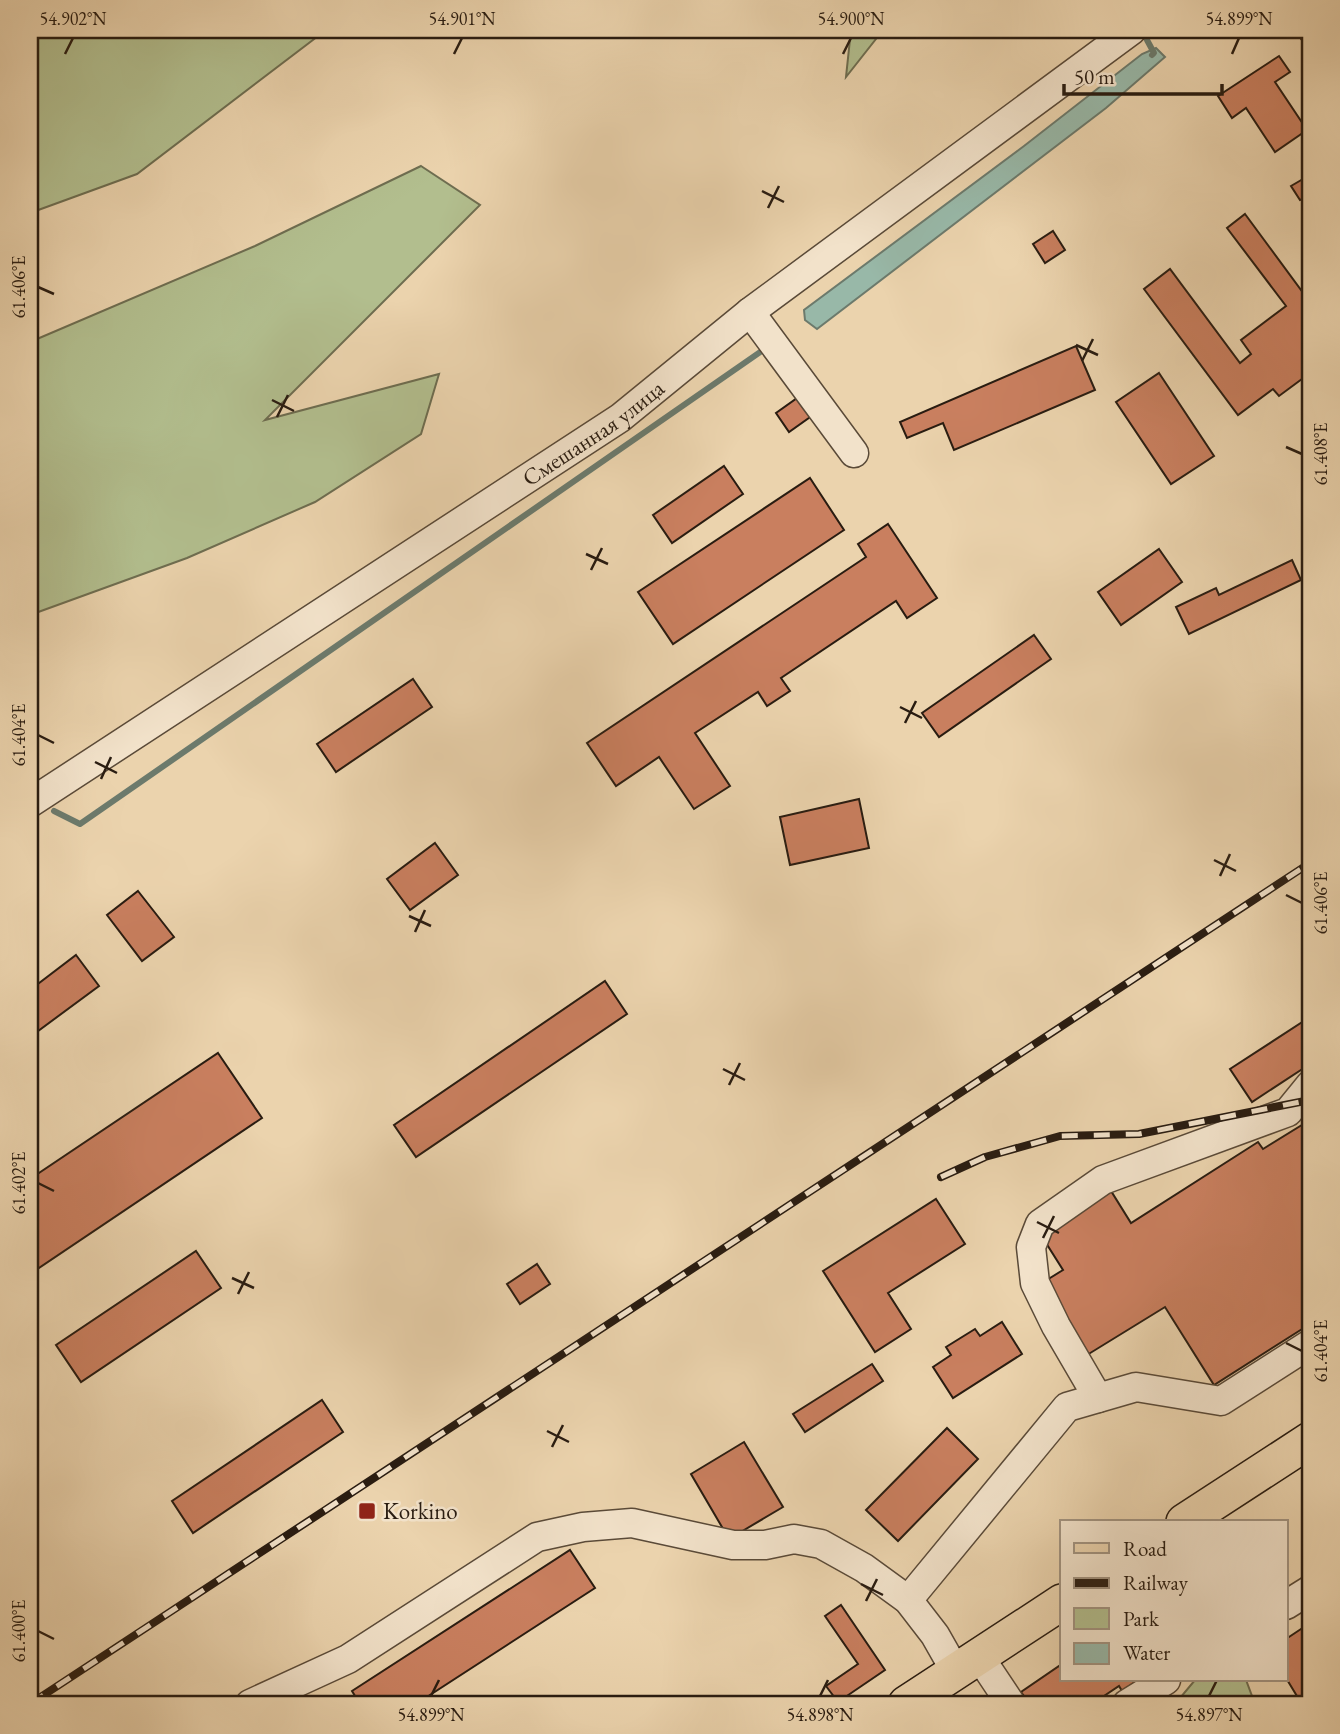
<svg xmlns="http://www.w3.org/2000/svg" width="1340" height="1734" font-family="'EB Garamond',serif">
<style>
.green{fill:#b2be8e;stroke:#6e6d50;stroke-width:2}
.water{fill:#98b8a8;stroke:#6c7a6c;stroke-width:2}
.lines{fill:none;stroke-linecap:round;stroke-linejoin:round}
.stream{stroke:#6c7a6c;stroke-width:6}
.building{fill:#c97f5f;stroke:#291c11;stroke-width:2}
.minor-casing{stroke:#5a4a38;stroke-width:31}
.major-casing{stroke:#291c11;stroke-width:38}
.minor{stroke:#f2e2ca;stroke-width:28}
.major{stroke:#ebd3ad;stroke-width:35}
.rail-casing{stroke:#291c11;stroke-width:8}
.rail{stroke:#f2e2ca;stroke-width:5;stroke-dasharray:16;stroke-linecap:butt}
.ticks{fill:none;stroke:#291c11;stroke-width:2.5}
.poi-dot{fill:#8f2418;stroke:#f2e2ca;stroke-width:2.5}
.labels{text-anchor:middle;stroke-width:5;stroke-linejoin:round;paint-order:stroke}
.street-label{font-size:23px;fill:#291c11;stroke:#f2e2ca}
.poi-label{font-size:23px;fill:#291c11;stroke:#f2e2ca;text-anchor:start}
.neatline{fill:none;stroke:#291c11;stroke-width:2.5}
.ticks-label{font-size:18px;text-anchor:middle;fill:#291c11}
</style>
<rect width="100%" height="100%" fill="#ebd3ad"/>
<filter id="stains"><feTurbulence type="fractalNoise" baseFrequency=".00286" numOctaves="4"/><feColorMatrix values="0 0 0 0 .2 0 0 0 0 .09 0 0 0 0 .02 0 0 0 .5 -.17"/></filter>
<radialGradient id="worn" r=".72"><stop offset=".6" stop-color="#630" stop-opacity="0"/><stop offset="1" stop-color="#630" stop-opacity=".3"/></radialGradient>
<g class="green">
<polygon points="30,30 326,30 137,174 30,213"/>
<polygon points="851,30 883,30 846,77"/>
<polygon points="421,166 480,205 265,420 439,374 421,434 315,502 187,558 30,615 30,342 255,246"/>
<polygon points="1195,1680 1246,1680 1255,1704 1175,1704"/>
</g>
<polygon class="water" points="1156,48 1165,57 1106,108 817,329 805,320 804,310 1024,146 1142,54"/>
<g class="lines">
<g class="stream">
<polyline points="1147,40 1154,53 1152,55"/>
<polyline points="30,775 31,776"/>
<polyline points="54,811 80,824 766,348"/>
</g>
</g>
<g class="building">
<polygon points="1295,30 1310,30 1310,48 1308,49"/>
<polygon points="1279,56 1290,72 1275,82 1307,130 1275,152 1246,108 1232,118 1218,96"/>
<polygon points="1310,175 1310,196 1300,200 1291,186"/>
<polygon points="1245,214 1304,294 1310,289 1310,373 1279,396 1273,389 1238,415 1144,289 1170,269 1240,363 1251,354 1241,340 1286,306 1227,228"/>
<polygon points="1053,231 1065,250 1045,263 1033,244"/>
<polygon points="1076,346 1095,390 954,450 943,423 907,438 900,422"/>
<polygon points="1159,373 1214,456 1171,484 1116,402"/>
<polygon points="800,396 813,415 789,432 776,413"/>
<polygon points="724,466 743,494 672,543 653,515"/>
<polygon points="810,478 844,530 673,644 638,592"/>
<polygon points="888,524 937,598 907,618 896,601 781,678 790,691 767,706 758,692 695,733 730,786 694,809 659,757 616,786 587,743 866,557 858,544"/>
<polygon points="1159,549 1182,582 1121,625 1098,592"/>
<polygon points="1292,560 1301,580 1189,634 1176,607 1216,588 1219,595"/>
<polygon points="1034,635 1051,659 939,737 922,713"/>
<polygon points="413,679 432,707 336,772 317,744"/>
<polygon points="859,799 869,848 790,865 780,817"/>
<polygon points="435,843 458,875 410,910 387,879"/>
<polygon points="138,891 174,937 142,961 107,915"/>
<polygon points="76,955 99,986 30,1037 30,990"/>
<polygon points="605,981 627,1014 416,1157 394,1125"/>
<polygon points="1310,1017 1310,1064 1252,1102 1230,1069"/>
<polygon points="218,1053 262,1118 30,1274 30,1179"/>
<polygon points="1310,1120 1310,1324 1214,1385 1165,1307 1087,1355 1042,1283 1063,1270 1041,1235 1111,1191 1131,1223 1258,1142 1263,1149"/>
<polygon points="936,1199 965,1244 888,1293 911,1329 875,1352 823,1271"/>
<polygon points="196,1251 221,1288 81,1382 56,1345"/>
<polygon points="537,1264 550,1284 520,1304 507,1284"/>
<polygon points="1002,1322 1022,1354 953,1398 933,1367 951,1355 946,1347 975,1329 980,1336"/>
<polygon points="872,1364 883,1381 805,1432 793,1414"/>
<polygon points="322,1400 343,1432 193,1533 172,1501"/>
<polygon points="947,1428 978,1459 898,1541 866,1510"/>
<polygon points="744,1442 783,1507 729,1539 691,1474"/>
<polygon points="570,1550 595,1588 416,1704 360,1704 352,1691"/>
<polygon points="841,1605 885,1670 838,1702 826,1686 858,1664 825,1616"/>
<polygon points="1310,1623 1310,1694 1300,1701 1286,1678 1286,1639"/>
<polygon points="1062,1664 1062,1680 1138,1680 1122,1691 1119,1686 1092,1704 1030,1704 1021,1692"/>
</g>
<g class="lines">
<defs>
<g id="minor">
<polyline points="750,312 854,453"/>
<path id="s1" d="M30 803 620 418 750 312 1132 30"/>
<polyline points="1098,1398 1056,1326 1035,1283 1031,1247 1040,1224 1103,1180 1288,1112 1310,1085"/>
<polyline points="908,1600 1067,1407 1136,1387 1221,1401 1310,1344"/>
<polyline points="1286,1605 1310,1590"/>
<polyline points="979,1656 1011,1704"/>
<polyline points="250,1704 348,1659 537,1537 583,1527 632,1523 733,1545 765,1545 794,1539 821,1544 864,1568 908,1600 935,1635 956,1672"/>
<polyline points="1127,1704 1166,1680"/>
</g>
<g id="major">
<polyline points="1184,1522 1310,1440"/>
<polyline points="906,1704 1062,1602"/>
</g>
</defs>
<use href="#minor" class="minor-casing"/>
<use href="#major" class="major-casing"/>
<use href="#minor" class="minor"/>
<use href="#major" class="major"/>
<defs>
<g id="rail">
<polyline points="941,1177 985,1157 1060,1136 1139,1134 1310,1100"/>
<polyline points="30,1704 1310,863"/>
</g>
</defs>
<use href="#rail" class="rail-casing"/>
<use href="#rail" class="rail"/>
</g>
<path class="ticks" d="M65 54 73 38M454 54 462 38M843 54 851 38M1232 54 1239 38M762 191 784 202M768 208 779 186M38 287 54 294M1076 345 1098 355M1082 361 1093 339M272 400 294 411M277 417 288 395M1286 447 1302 454M586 554 608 564M591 570 602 548M900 707 922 718M905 723 916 701M38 735 54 743M95 762 117 773M101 779 111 757M1214 860 1236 871M1220 876 1230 854M1286 895 1302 903M409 916 431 926M415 932 425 910M723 1069 745 1080M729 1085 740 1063M38 1183 54 1191M1037 1222 1059 1233M1043 1238 1054 1216M232 1278 254 1288M238 1294 249 1272M1286 1343 1302 1351M547 1431 569 1442M552 1447 563 1425M861 1584 883 1595M866 1601 877 1579M38 1631 54 1639M431 1696 439 1680M820 1696 828 1680M1209 1696 1217 1680"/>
<rect class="poi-dot" x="358" y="1502" width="18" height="18" rx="3.5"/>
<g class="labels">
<g class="street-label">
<text dy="8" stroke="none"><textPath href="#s1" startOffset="674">Смешанная улица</textPath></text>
</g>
<g class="poi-label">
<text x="383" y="1519">Korkino</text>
</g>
</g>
<rect width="1340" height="1734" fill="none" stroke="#ebd3ad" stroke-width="77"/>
<rect x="1060" y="1520" width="228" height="161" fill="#f2e2ca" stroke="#a29380" stroke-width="2"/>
<rect x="1074" y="1543" width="35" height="10" fill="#ebd3ad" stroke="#a29380" stroke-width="2"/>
<text x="1123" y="1556" font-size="21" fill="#291c11">Road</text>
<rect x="1074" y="1578" width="35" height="10" fill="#291c11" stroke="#a29380" stroke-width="2"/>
<text x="1123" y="1590" font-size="21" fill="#291c11">Railway</text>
<rect x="1074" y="1608" width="35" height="21" fill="#b2be8e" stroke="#a29380" stroke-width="2"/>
<text x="1123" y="1626" font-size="21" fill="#291c11">Park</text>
<rect x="1074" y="1643" width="35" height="21" fill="#98b8a8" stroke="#a29380" stroke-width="2"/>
<text x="1123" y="1660" font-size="21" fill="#291c11">Water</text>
<path d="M1064 84v10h158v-10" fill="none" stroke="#291c11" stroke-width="3.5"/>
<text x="1074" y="84" font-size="21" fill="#291c11" stroke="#f2e2ca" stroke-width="5" paint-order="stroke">50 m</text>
<rect x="38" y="38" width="1264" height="1658" class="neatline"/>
<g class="ticks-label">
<text x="73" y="25">54.902°N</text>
<text x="462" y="25">54.901°N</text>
<text x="851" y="25">54.900°N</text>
<text x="1239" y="25">54.899°N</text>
<text transform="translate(19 287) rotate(-90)" y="6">61.406°E</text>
<text transform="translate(1321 454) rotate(-90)" y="6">61.408°E</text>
<text transform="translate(19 735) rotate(-90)" y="6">61.404°E</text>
<text transform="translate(1321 903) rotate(-90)" y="6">61.406°E</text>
<text transform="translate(19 1183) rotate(-90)" y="6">61.402°E</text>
<text transform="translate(1321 1351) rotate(-90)" y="6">61.404°E</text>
<text transform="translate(19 1631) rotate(-90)" y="6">61.400°E</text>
<text x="431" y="1721">54.899°N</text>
<text x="820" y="1721">54.898°N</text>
<text x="1209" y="1721">54.897°N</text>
</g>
<rect width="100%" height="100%" filter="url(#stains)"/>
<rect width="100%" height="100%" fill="url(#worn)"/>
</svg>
